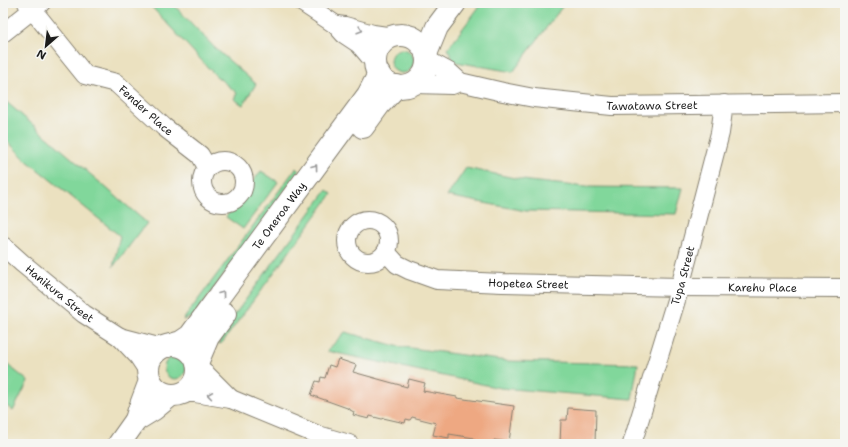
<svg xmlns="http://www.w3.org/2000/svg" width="848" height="447" font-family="'Shantell Sans',sans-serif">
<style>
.green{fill:#81d79b;stroke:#4e7a5c}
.building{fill:#eea882}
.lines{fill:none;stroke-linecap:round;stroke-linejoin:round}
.minor-casing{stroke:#847e6e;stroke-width:20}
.tertiary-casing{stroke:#847e6e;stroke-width:24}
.minor{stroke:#fff;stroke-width:18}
.tertiary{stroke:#fff;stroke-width:22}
.oneway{stroke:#999}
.labels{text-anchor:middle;stroke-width:3.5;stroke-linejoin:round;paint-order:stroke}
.street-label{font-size:11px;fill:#1c1c1c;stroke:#f6f6f2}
</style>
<rect width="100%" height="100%" fill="#f6f6f2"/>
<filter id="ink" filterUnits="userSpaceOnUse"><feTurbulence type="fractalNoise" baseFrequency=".025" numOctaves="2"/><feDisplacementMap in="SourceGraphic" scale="8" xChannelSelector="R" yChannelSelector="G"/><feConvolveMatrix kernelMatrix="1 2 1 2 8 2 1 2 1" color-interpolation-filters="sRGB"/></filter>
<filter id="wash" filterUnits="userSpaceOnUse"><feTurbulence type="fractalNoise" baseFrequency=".012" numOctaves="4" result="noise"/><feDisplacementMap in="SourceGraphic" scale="16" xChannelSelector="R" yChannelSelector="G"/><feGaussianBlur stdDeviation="0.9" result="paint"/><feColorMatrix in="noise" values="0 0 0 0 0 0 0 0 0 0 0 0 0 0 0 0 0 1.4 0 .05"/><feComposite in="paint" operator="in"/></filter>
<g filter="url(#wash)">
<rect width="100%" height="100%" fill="#ebe1c0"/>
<g class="green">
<polygon points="148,3 172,3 215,48 256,84 243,105 234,99 237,93 215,75"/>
<polygon points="482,3 565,3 513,72 456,62 451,57 448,48"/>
<circle cx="402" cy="61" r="12"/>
<polygon points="3,99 147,223 113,267 120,236 26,160 3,137"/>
<polygon points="296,168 299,171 193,317 183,320"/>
<polygon points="466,168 529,181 586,187 683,188 676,214 526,211 447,196"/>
<polygon points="261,171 278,182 243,229 226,217"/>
<polygon points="327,190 332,194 222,343 219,344 221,333"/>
<polygon points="345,332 396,346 507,361 638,364 632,399 500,388 327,351"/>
<circle cx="175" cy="368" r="11"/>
<polygon points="3,361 28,381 13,411 3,403"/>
</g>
<g id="blocks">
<g class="building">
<polygon points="338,359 356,365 353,372 407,387 409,379 425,383 423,391 457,397 457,398 514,406 509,442 494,440 493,444 491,444 474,442 474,438 449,434 449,438 433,435 436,423 412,417 410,420 406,419 405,423 383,418 382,419 370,416 369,419 353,415 354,412 350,410 350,409 311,395 316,381 320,382 321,377 325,378 329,365 335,367"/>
<polygon points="568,408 596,410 595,444 560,444 561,420 567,420"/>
</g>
</g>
</g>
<g filter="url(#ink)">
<use href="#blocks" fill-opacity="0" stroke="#847e6e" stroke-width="1"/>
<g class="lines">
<defs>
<g id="minor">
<path id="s1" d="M27 3 85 75 116 83 164 127 200 155 207 167"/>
<polyline points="303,3 336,25"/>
<polyline points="3,33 41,3"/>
<polyline points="376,64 359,44 344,34 336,25 345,26 373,34 393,37"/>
<path id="s2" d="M460 82 503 92 534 98 612 106 845 103"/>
<polyline points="414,84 452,85 460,82 449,72 427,60"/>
<circle cx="223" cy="182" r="21"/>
<circle cx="368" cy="241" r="21"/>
<path id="s3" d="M3 246 22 263 84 314 120 337"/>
<path id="s4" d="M386 252 397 264 409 270 437 280 502 283 680 287 845 288"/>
<polyline points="148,371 138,356 120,337 162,348"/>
<polyline points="183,393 195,393 231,399 207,375 198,368"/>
<polyline points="231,399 318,435 349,444"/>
<path id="s5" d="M632 444 680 287 720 133 724 104"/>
</g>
<g id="tertiary">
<circle cx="401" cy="61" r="26"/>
<polyline points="426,54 437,27 455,3"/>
<polyline points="363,127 379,105 397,86"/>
<circle cx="173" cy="370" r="25"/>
<path id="s6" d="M168 346 181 342 190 336 368 95 379 74"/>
<polyline points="197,363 208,337 225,314"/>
<polyline points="150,381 139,410 136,420 154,409 171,395"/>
<polyline points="119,444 136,420"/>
</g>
</defs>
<use href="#minor" class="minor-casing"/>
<use href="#tertiary" class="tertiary-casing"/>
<use href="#minor" class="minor"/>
<use href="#tertiary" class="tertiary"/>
</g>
<defs><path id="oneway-chevron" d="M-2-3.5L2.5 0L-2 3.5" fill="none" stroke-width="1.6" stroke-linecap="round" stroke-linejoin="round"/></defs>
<g class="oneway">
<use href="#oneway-chevron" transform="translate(360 30) rotate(17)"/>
<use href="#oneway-chevron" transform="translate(315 167) rotate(-53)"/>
<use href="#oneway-chevron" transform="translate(222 294) rotate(-53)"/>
<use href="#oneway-chevron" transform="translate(210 395) rotate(-172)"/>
</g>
</g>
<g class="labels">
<g class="street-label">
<text dy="4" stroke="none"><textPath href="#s2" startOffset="194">Tawatawa Street</textPath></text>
<text dy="4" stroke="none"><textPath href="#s1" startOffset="165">Fender Place</textPath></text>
<text dy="4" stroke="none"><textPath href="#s6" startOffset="174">Te Oneroa Way</textPath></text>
<text dy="4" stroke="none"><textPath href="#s5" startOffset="176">Tupa Street</textPath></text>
<text dy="4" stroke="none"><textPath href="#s4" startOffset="151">Hopetea Street</textPath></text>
<text dy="4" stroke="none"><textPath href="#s4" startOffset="385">Karehu Place</textPath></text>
<text dy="4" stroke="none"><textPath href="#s3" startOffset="74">Hanikura Street</textPath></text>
</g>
</g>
<rect width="848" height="447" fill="none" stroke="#f6f6f2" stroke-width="16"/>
<g transform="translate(46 46) rotate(208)" stroke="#f6f6f2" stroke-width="3" paint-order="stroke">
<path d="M0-3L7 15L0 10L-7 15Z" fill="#1c1c1c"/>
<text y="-6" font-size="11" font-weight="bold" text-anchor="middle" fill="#1c1c1c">N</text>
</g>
</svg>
